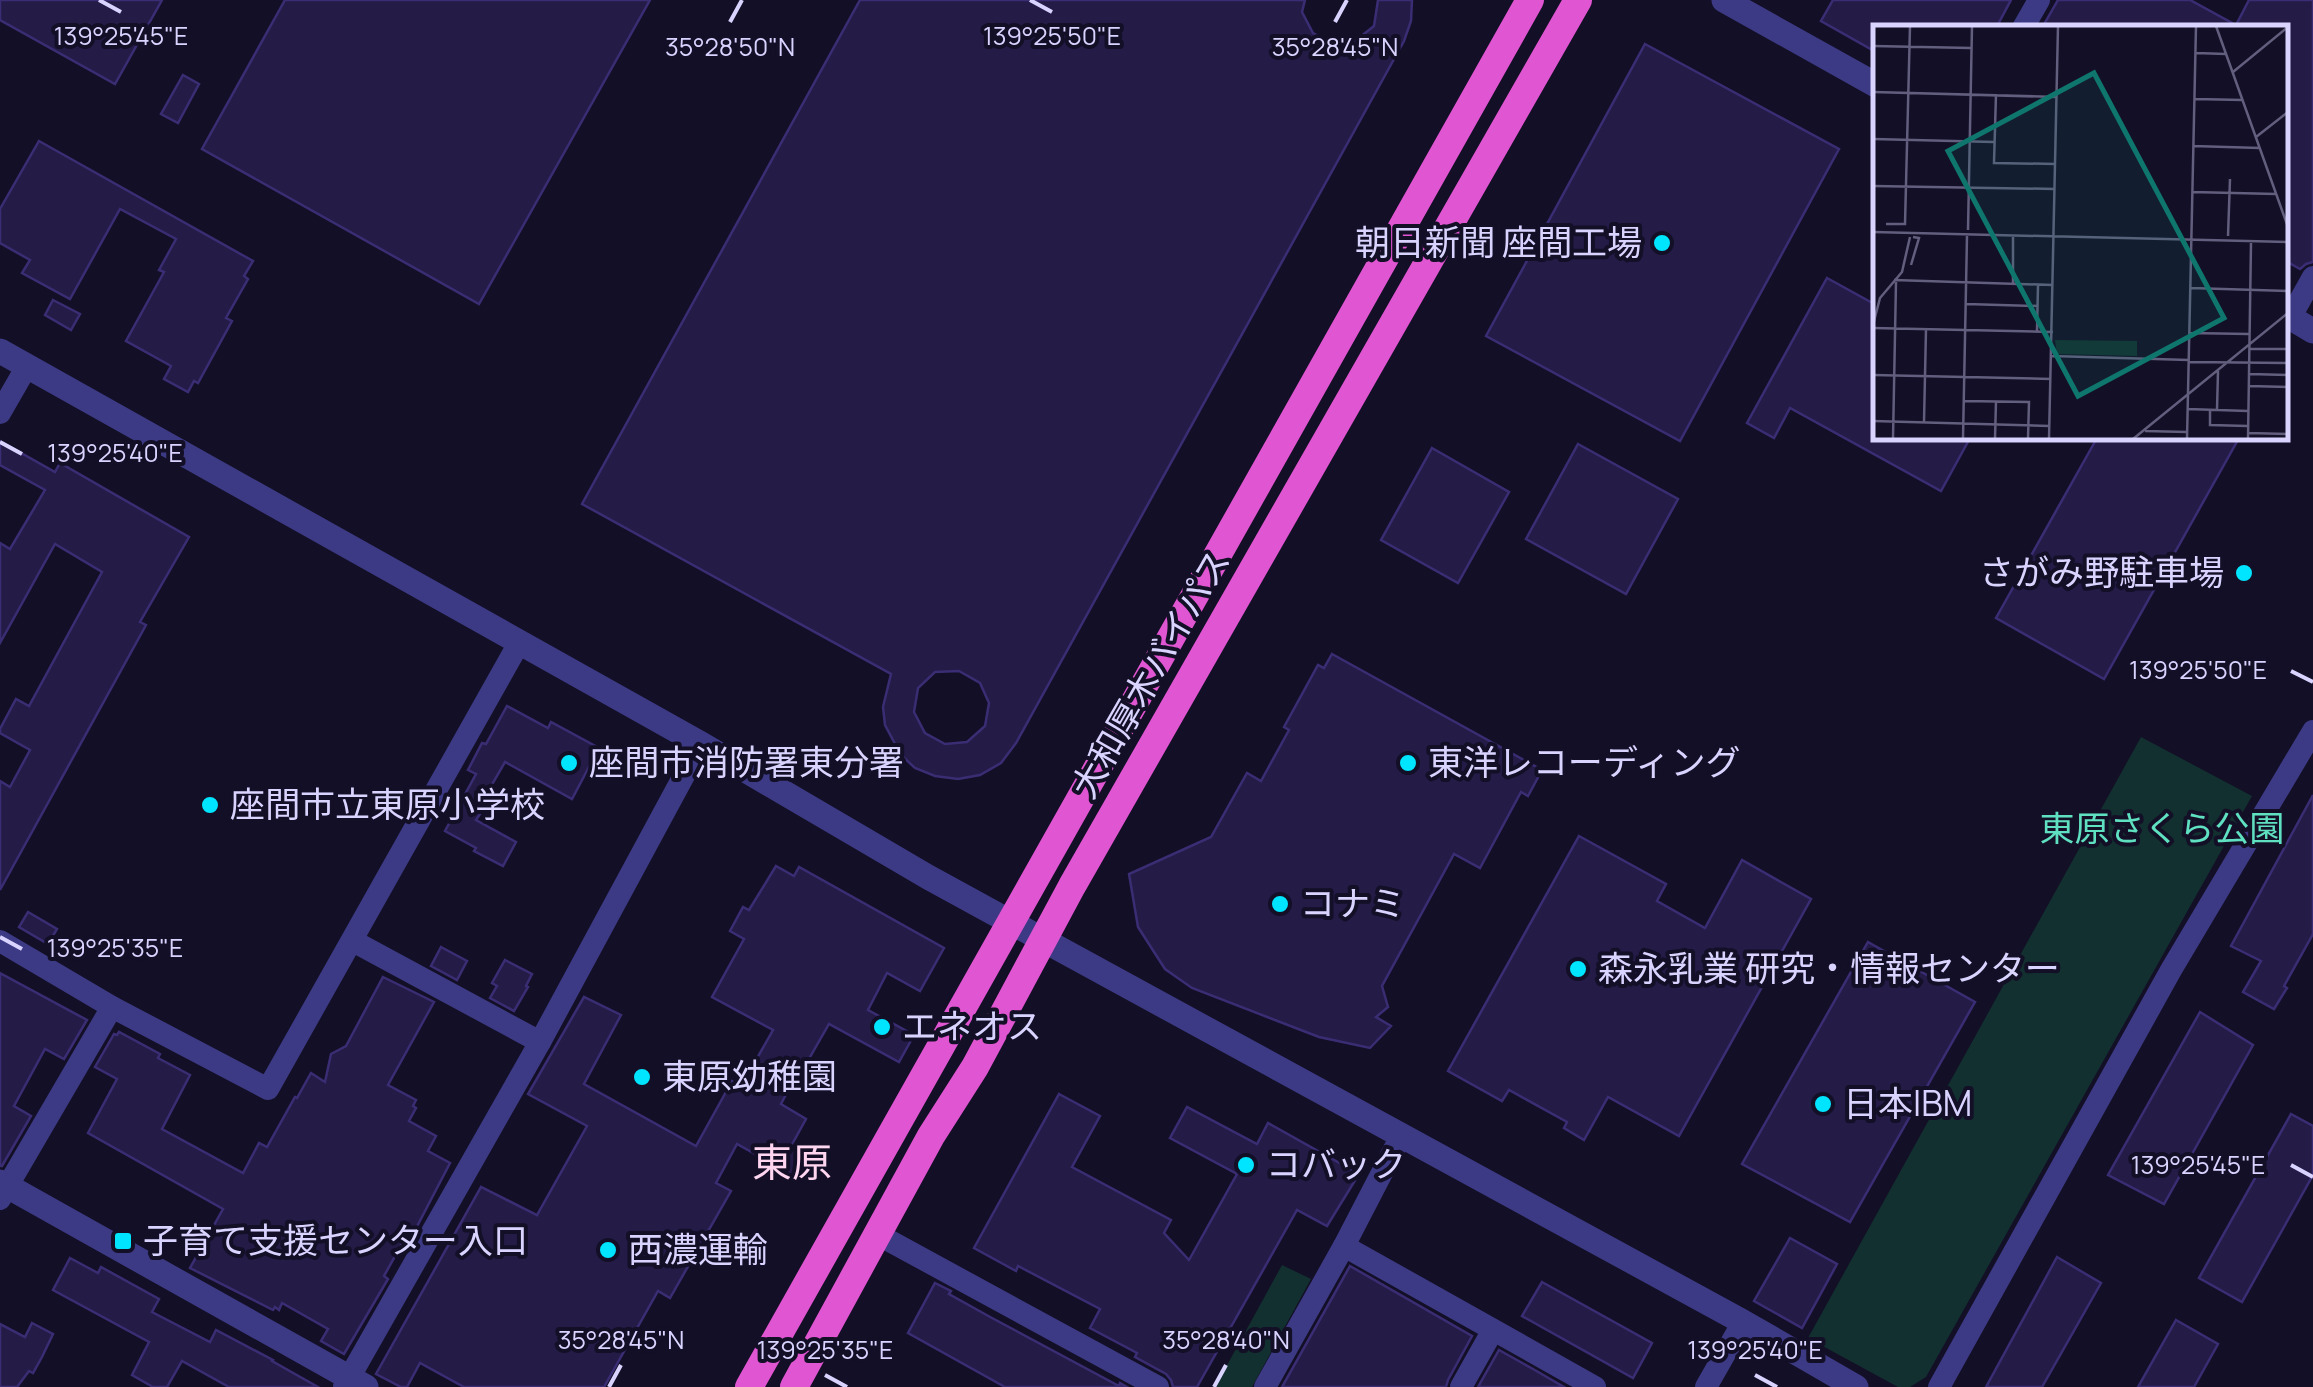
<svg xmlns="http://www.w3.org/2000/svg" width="2313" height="1387" font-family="Manrope,'Noto Sans JP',sans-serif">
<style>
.green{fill:#12302f}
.building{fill:#241b47;stroke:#3b2d73;stroke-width:2.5;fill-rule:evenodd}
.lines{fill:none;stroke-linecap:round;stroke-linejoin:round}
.minor{stroke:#3d3a85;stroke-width:22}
.tertiary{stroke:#3d3a85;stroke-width:25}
.trunk{stroke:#e055d1;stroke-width:28}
.ticks{fill:none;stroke:#d9d4ff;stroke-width:4}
.poi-dot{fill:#00e5ff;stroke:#130f26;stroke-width:4}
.labels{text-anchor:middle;stroke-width:8;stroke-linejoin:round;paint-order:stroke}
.poi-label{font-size:35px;fill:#d9d4ff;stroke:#130f26;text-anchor:start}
.street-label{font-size:35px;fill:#d9d4ff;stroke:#130f26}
.park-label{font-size:35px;fill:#5fe0c0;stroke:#130f26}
.quarter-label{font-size:40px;fill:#ffd6f0;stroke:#130f26}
.inset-road{fill:none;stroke:#625e7d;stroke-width:2.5}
.view{fill:#0f766e;fill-opacity:0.15;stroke:#0f766e;stroke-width:5}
.inset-edge{fill:none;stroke:#d9d4ff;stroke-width:5}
.ticks-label{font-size:25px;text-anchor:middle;fill:#d9d4ff;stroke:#130f26;stroke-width:8;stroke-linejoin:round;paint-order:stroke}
</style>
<rect width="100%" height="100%" fill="#130f26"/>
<g class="green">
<polygon points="2141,737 2252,796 1926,1377 1910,1387 1898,1387 1808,1338"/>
<polygon points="1282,1265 1311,1279 1252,1387 1215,1387"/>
</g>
<g class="building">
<polygon points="0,0 162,0 115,84 0,20"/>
<polygon points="285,0 650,0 479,304 202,149"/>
<path d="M860 0H1305L1302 12 1313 33 1334 44 1355 41 1374 26 1378 0H1412L1411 21 1404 41 1016 743 1001 763 980 775 958 779 935 776 915 768 901 755 885 725 883 707 891 674 582 504ZM959 671 980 683 989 703 985 726 967 742 945 744 925 733 914 712 918 688 935 672Z"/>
<polygon points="1833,0 2011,0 1996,28 1876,28 1876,52 1821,21"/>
<polygon points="2058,0 2190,0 2236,25 2249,0 2313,0 2313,262 2306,264 2300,269 2286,261 2286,28 2042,28"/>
<polygon points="1645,44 1839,149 1680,441 1486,336"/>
<polygon points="183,75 199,84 178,123 161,114"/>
<polygon points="39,141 253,261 244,276 248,279 226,318 232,321 198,383 194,381 188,392 164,379 171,366 126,341 164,272 159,270 176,239 120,209 70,299 22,273 30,260 0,243 0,209"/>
<polygon points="1827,278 1876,305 1876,438 1970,438 1941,491 1790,408 1774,438 1747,423"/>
<polygon points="53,300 80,314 71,330 45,315"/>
<polygon points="2097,438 2239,438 2104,679 1996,618"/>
<polygon points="0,441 55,472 60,463 189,537 140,622 146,625 0,890 0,781 10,787 30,750 0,733 0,729 16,699 29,706 102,572 55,544 0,643 0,543 10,549 45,490 0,465"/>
<polygon points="1578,444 1678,499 1626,594 1526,539"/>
<polygon points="1432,448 1509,492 1458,583 1381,540"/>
<polygon points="1332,654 1542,770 1528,796 1521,792 1480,868 1454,854 1382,986 1388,1007 1376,1017 1391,1026 1370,1048 1319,1037 1192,988 1165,969 1138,927 1129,874 1211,837 1247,773 1261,781 1289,730 1284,727 1318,665 1324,668"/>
<polygon points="507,706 548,728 551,722 599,748 572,799 505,762 476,812 480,814 476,820 516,842 503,866 474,851 476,848 445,831 476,774 468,770 482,743 486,744"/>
<polygon points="2313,795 2313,934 2284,986 2287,988 2274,1009 2243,992 2261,961 2231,946"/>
<polygon points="1579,836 1666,884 1657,901 1705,928 1742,860 1811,899 1679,1136 1608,1097 1584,1140 1564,1128 1567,1122 1509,1090 1502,1101 1448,1071"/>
<polygon points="776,866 794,876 799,867 944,948 920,991 887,973 868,1010 914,1035 899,1062 829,1024 802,1071 799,1070 781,1104 806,1119 789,1150 798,1154 797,1157 810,1165 802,1180 737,1144 716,1183 731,1191 670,1298 658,1291 604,1387 464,1387 420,1363 407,1387 401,1387 376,1374 481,1187 537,1215 587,1126 528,1094 584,997 621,1015 584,1084 696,1146 732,1081 736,1084 738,1080 743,1083 773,1030 712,997 744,939 730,931 743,907 749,910"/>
<polygon points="28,912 57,929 48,944 19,927"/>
<polygon points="1868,942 1975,1002 1850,1222 1742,1164"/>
<polygon points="441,947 467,961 457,980 431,966"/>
<polygon points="505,960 532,974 526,986 528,987 514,1011 490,998 497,986 492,983"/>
<polygon points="0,973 87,1020 64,1059 45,1049 14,1106 31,1116 2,1166 0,1166"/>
<polygon points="383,977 434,1002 388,1085 416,1100 413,1106 416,1108 409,1121 436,1136 428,1151 450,1163 413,1234 409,1231 384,1276 388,1279 344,1354 321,1341 328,1329 282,1303 279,1310 275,1307 273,1310 190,1268 223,1209 88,1133 117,1079 95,1067 114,1034 117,1035 119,1032 160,1054 158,1058 190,1075 162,1129 243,1173 259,1143 267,1147 295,1097 297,1098 311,1073 325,1082 331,1054 346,1046"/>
<polygon points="2200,1012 2253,1045 2164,1204 2108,1175"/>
<polygon points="1059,1094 1100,1116 1072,1167 1171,1220 1164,1233 1189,1260 1237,1174 1170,1138 1187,1107 1257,1144 1268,1123 1359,1174 1327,1226 1297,1210 1197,1387 1173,1387 1171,1380 1166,1374 1135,1357 1137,1353 1090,1328 1100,1309 1018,1266 1016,1271 974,1248"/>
<polygon points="2291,1114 2313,1126 2313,1175 2242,1302 2199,1278"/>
<polygon points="1790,1238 1837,1264 1802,1328 1754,1301"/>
<polygon points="2057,1257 2101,1283 2042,1387 1986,1387"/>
<polygon points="70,1258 98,1273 101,1267 159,1299 152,1312 210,1342 216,1330 273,1360 272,1361 318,1387 229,1387 182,1361 167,1387 153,1387 132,1375 149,1342 53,1290"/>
<polygon points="1350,1266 1472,1336 1448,1380 1446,1387 1282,1387"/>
<polygon points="1542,1282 1652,1343 1633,1378 1522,1316"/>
<polygon points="935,1283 951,1291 949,1294 992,1318 1119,1386 1120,1383 1127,1387 1005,1387 908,1333"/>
<polygon points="2176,1320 2218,1344 2194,1387 2138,1387"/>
<polygon points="32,1323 53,1334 42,1357 33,1373 29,1371 17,1387 0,1387 0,1324 25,1337"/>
<polygon points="1499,1350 1533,1369 1564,1387 1478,1387"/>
</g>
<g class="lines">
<g class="minor">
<polyline points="2023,28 2039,0"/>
<polyline points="2290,318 2313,277"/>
<polyline points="0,413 27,366"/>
<polyline points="0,941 112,1007 268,1089 519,643"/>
<polyline points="353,941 540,1042"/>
<polyline points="0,1199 112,1007"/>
<polyline points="877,1234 1158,1387"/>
<polyline points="1344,1246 1595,1387"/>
<polyline points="344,1387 540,1042 701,744"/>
<polyline points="1265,1387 1344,1246 1401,1136"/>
<polyline points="1461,1387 1493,1330"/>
<polyline points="1706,1387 1743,1322"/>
<polyline points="1939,1387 2171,970 2313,731"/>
</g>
<g class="tertiary">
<polyline points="1724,0 1876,85"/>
<polyline points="2286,315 2313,331"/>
<polyline points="0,351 701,744 928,877 1743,1322 1856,1387"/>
<polyline points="0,1182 366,1387"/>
</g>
<g class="trunk">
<polyline points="749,1387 1530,0"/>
<polyline points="794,1387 931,1136 975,1067 1072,886 1578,0"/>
</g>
</g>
<path class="ticks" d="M99 0 121 12M1030 0 1052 12M730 22 742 0M1335 22 1347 0M0 442 22 454M2291 671 2313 682M0 937 22 949M2291 1165 2313 1177M825 1375 847 1387M1755 1375 1777 1387M609 1387 621 1365M1214 1387 1226 1365"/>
<g class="poi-dot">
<circle cx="1662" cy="243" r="10"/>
<circle cx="2244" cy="573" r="10"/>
<circle cx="569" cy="763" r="10"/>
<circle cx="1408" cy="763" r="10"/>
<circle cx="210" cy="805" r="10"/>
<circle cx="1280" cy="904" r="10"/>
<circle cx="1578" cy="969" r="10"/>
<circle cx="882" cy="1027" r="10"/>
<circle cx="642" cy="1077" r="10"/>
<circle cx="1823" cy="1104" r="10"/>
<circle cx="1246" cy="1165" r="10"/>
<rect x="113" y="1231" width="20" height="20" rx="5"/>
<circle cx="608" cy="1250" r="10"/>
</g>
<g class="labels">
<g class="poi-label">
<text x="1642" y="255" text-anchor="end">朝日新聞 座間工場</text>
<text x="2224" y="585" text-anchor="end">さがみ野駐車場</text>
<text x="589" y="775">座間市消防署東分署</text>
<text x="1428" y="775">東洋レコーディング</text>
<text x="230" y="817">座間市立東原小学校</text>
<text x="1300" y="916">コナミ</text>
<text x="1598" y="981">森永乳業 研究・情報センター</text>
<text x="902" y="1039">エネオス</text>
<text x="662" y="1089">東原幼稚園</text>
<text x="1843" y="1116">日本IBM</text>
<text x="1266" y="1177">コバック</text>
<text x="143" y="1253">子育て支援センター入口</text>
<text x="628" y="1262">西濃運輸</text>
</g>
<g class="street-label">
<text transform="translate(1151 674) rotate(-60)" y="12">大和厚木バイパス</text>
</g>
<g class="park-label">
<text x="2162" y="841">東原さくら公園</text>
</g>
<g class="quarter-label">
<text x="792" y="1177">東原</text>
</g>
</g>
<g transform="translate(1873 25)">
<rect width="415" height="415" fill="#130f26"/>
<path d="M182 315 264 316V331L184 329Z" fill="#12302f"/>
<path class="inset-road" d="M343 1 415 202M0 21 98 23M323 28 353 29M360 47 415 2M0 67 184 72M123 69 121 138 183 139M322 74 370 75M383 112 415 87M0 114 121 117M320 121 387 123M0 161 182 164M319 167 403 169M13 199H32L37 1M95 205 99 1M0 207 415 217M355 211 357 154M38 240 46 213 40 212M21 255 180 260M140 260V212M318 263 415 266M93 279 165 281M0 300 7 273 29 247 37 212M0 303 180 307M164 306 165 260M316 308 376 309M376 324H415M179 331 316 335M316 337 415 338M376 349 415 350M0 350 178 354M376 361 415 362M91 376 156 377 155 414M314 384 375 386M337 384V400L375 401M344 385 345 346M0 396 177 401M51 397 53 304M272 406 314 407M375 408 415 409M20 414 23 257M90 414 94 211M122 414 123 376M176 414 185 1M260 414 415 288M314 414 323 1M375 414 378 218"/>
<path class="view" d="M221 48 351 293 205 371 75 126Z"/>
<rect width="415" height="415" class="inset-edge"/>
</g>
<g class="ticks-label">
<text x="121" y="45">139°25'45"E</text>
<text x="1052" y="45">139°25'50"E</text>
<text x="1335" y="56">35°28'45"N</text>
<text x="730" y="56">35°28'50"N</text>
<text x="115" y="462">139°25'40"E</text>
<text x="2198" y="679">139°25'50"E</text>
<text x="115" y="957">139°25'35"E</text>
<text x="2198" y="1174">139°25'45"E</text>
<text x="621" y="1349">35°28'45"N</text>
<text x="1226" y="1349">35°28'40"N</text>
<text x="825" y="1359">139°25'35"E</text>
<text x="1755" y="1359">139°25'40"E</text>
</g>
</svg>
